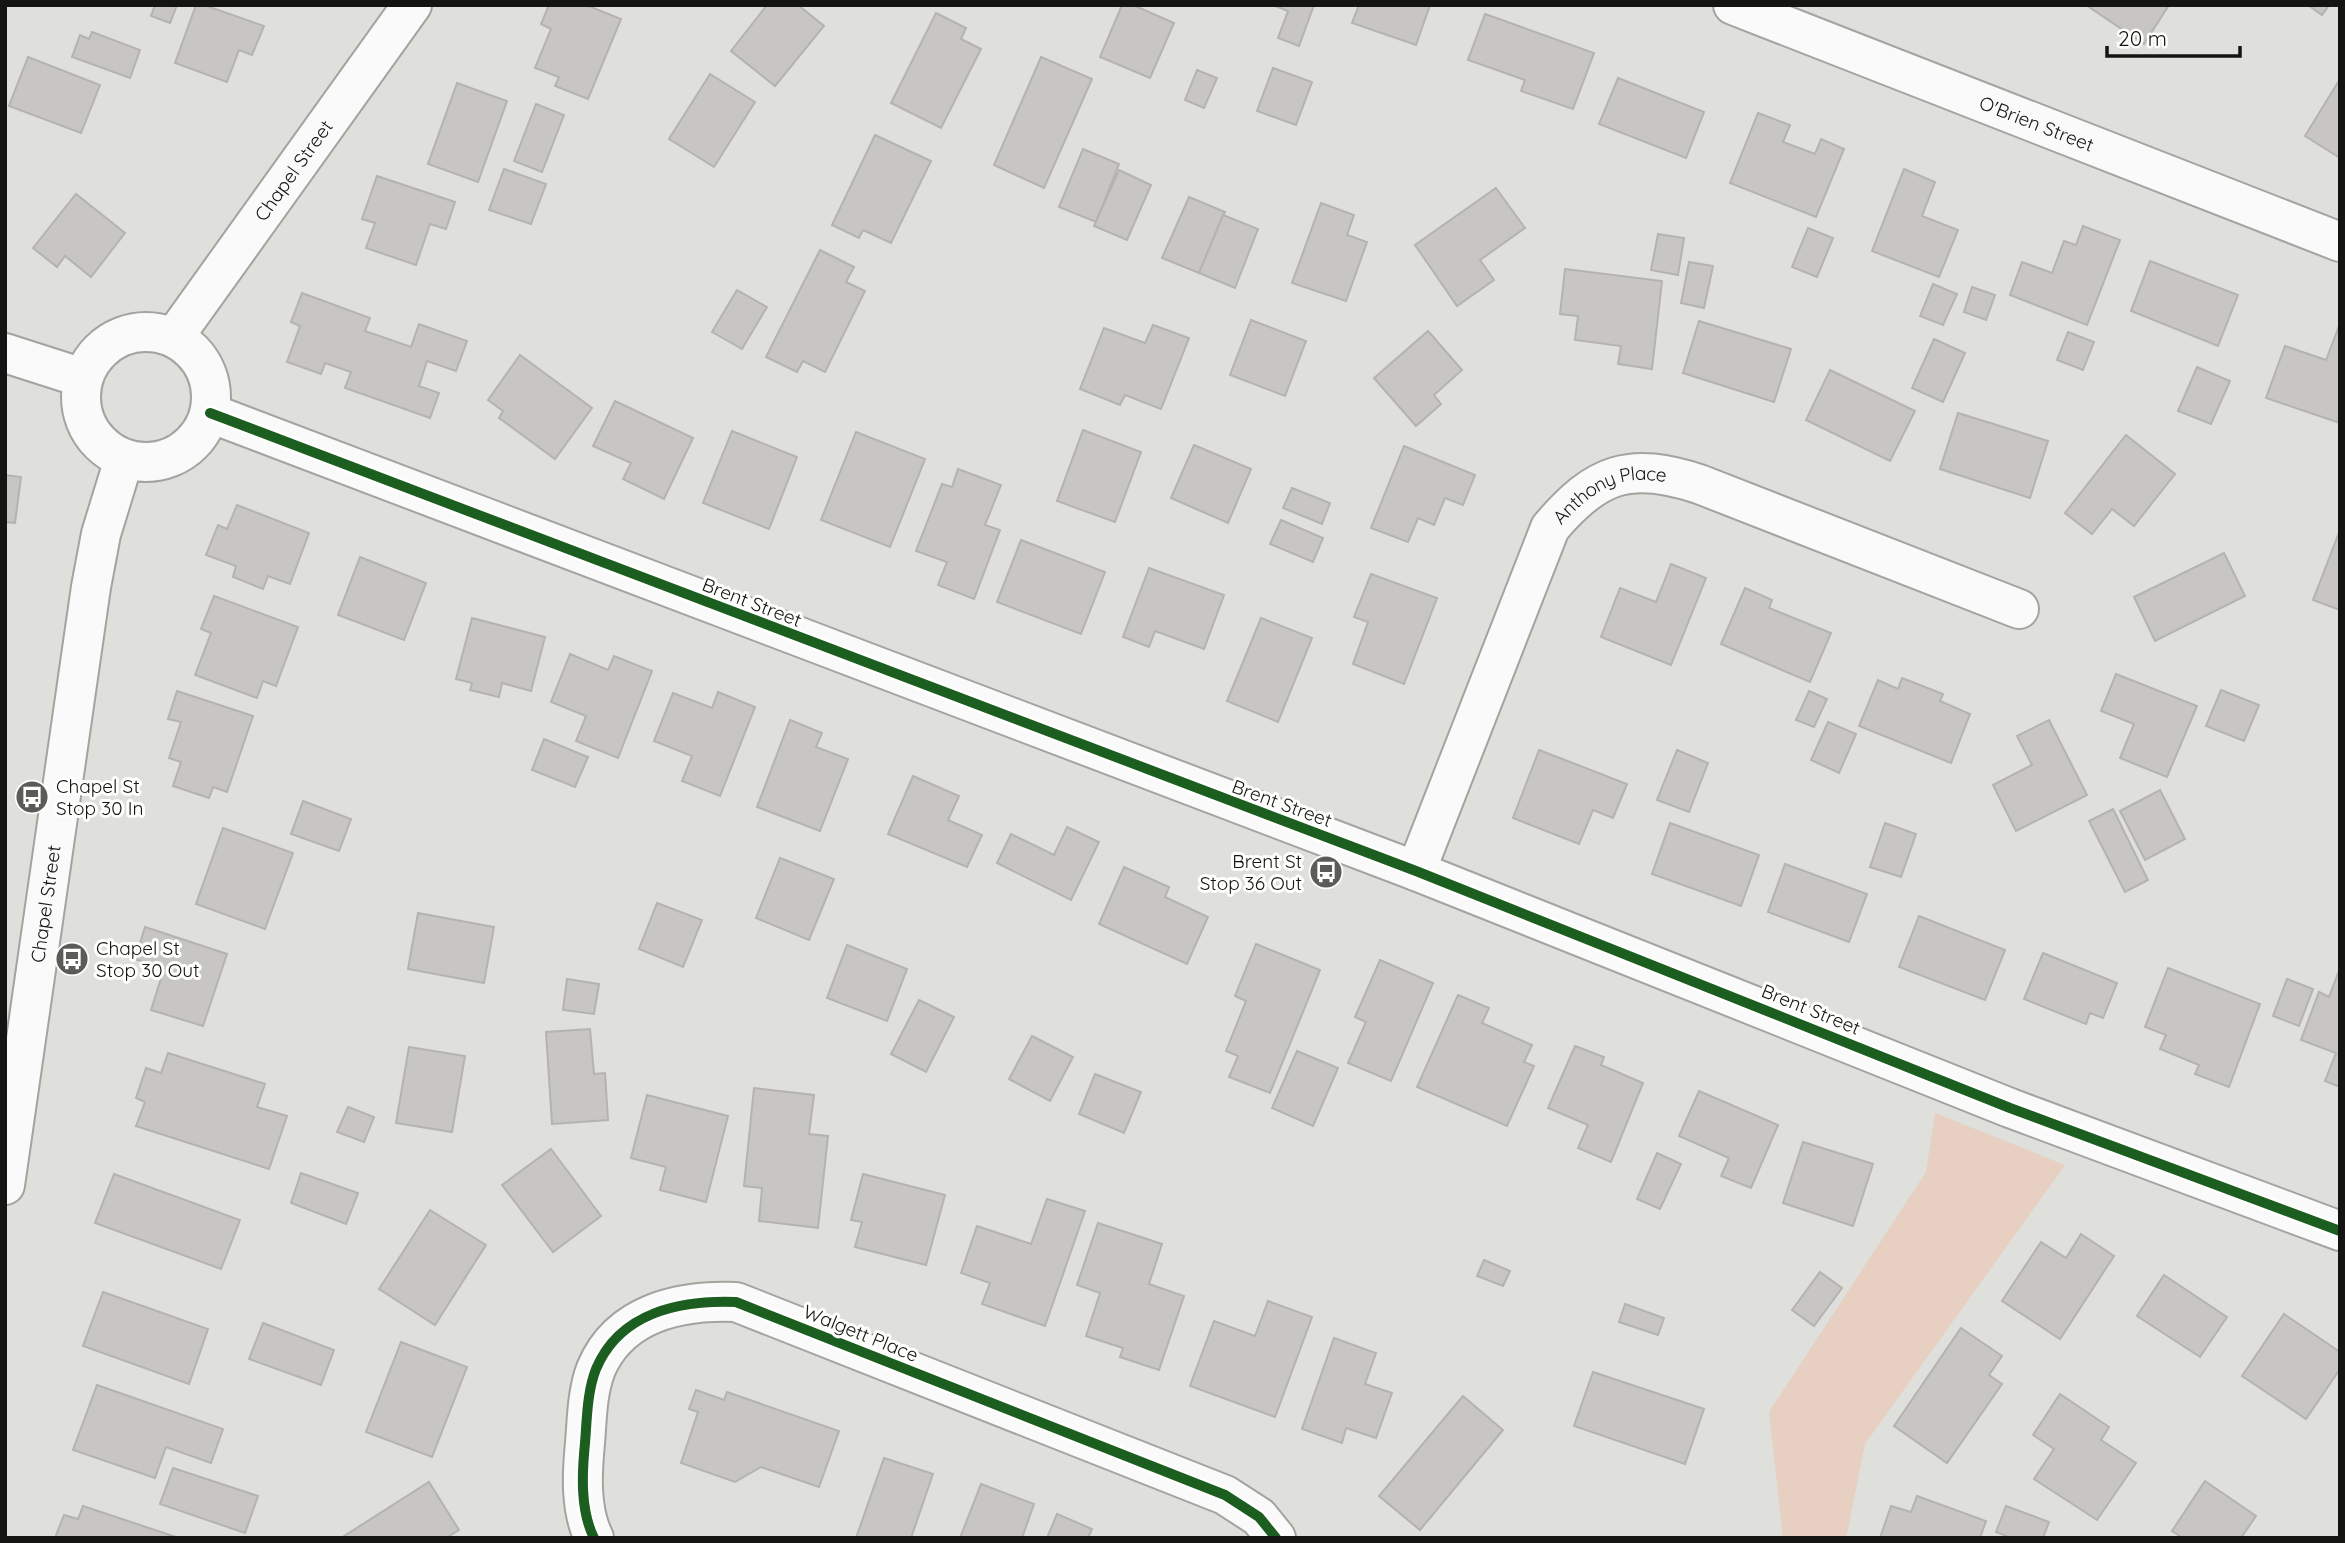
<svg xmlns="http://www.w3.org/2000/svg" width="2345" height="1543" font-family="Quicksand,sans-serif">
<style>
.green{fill:#e7d0c1}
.building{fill:#c7c6c3;stroke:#b4b3b0;stroke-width:2}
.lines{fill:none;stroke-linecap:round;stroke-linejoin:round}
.street-casing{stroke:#a3a3a0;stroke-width:42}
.secondary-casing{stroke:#a3a3a0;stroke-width:42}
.street{stroke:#fafafa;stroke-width:38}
.secondary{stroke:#fafafa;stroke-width:38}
.cycleway-casing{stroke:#fffffe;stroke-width:15}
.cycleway{stroke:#1b5e20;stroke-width:10}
.labels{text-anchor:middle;stroke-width:6;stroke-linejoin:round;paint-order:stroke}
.street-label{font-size:19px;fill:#141412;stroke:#fffffe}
.poi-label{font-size:19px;fill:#141412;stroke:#fffffe;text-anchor:start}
</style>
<rect width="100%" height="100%" fill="#dfdfdb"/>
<polygon class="green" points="1935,1113 2065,1165 1865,1444 1846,1538 1783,1538 1769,1412 1926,1172"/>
<g class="building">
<polygon points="155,5 177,5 170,23 151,16"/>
<polygon points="196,5 204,5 264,26 252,55 239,50 227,82 175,63"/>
<polygon points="549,5 586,5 621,19 588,99 555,86 559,77 535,68 551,29 541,24"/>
<polygon points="767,5 798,5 824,26 775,86 731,51"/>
<polygon points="1122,5 1133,5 1174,23 1150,78 1100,57"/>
<polygon points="1273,5 1314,5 1299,46 1278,38 1288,11"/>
<polygon points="1359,5 1430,5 1416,45 1352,23"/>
<polygon points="2086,5 2169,5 2144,44"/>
<polygon points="2308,5 2329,5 2322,15"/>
<polygon points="936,13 966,28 961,39 981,49 941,128 891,103"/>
<polygon points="1485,14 1594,53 1573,109 1521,91 1525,80 1468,60"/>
<polygon points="92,32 140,50 130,78 72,57 80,35 89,39"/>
<polygon points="28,57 100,85 81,133 9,106"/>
<polygon points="1041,57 1092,79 1044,188 994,165"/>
<polygon points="1273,68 1312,82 1296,125 1257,111"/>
<polygon points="1197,70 1217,78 1204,108 1185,100"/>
<polygon points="710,74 755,102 714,167 669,139"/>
<polygon points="1618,78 1704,112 1686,158 1599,124"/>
<polygon points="2340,79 2340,158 2305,136"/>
<polygon points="457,83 507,101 478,182 428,164"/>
<polygon points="536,104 564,115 542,172 514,161"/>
<polygon points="1758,113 1790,125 1783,142 1815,154 1821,139 1844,149 1816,217 1730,183"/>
<polygon points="875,135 931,161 891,243 863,230 859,238 832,225"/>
<polygon points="1083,149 1119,164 1096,222 1059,207"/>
<polygon points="504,169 546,184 531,224 489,210"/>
<polygon points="1904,169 1935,182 1922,216 1958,230 1939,277 1872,251"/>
<polygon points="1119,170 1151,185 1127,240 1094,226"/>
<polygon points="377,176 455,202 446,229 430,224 416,265 366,248 375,223 362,219"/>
<polygon points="1496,188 1525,228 1480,260 1494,280 1457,306 1415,245"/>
<polygon points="76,194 125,233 91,277 65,256 57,267 33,248"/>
<polygon points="1189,197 1225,212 1199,273 1162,258"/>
<polygon points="1321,203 1354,215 1347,235 1367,242 1346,301 1292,283"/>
<polygon points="1223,215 1258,229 1235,288 1199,273"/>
<polygon points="2083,226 2120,240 2087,325 2010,295 2022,262 2052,273 2064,241 2076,245"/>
<polygon points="1808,228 1833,238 1817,277 1792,267"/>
<polygon points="1658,234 1684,238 1678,275 1651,270"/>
<polygon points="820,250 854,267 846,282 865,291 825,372 803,361 797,372 766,357"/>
<polygon points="2150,261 2238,295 2218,346 2131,311"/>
<polygon points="1689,262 1713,266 1704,308 1681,303"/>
<polygon points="1565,269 1662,281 1652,369 1618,364 1621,346 1575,340 1578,316 1560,314"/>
<polygon points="1933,284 1957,294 1943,325 1920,316"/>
<polygon points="1972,287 1995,295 1986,320 1964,312"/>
<polygon points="737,290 767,307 742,349 712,332"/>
<polygon points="302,293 370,318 365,331 411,347 419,324 467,341 456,371 427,361 419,386 439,393 430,418 345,388 351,372 325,363 321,374 287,362 300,326 291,322"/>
<polygon points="1251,320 1306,341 1285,396 1230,375"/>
<polygon points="1699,321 1791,349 1774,402 1683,373"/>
<polygon points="1153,325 1189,338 1161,409 1125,395 1120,405 1080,389 1104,328 1145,343"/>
<polygon points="2339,326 2340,423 2266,398 2285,346 2326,360"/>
<polygon points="1428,331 1462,370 1434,395 1441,404 1416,426 1374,378"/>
<polygon points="2068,332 2094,342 2083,370 2057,360"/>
<polygon points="1934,339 1965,353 1943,402 1912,388"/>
<polygon points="520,355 592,408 555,459 499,418 503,411 488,400"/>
<polygon points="2197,367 2230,381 2211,424 2178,411"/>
<polygon points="1830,370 1915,411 1890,461 1806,420"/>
<polygon points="615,401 693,438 664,499 623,479 631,463 593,446"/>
<polygon points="1958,413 2048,441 2030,498 1940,469"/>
<polygon points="1083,430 1141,452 1115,522 1057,501"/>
<polygon points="732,431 797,457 769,529 703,503"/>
<polygon points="856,432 925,459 890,547 821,520"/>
<polygon points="2126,435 2175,474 2134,526 2112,509 2092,534 2065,513"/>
<polygon points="1194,445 1251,469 1228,523 1171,498"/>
<polygon points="1404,446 1475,475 1463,505 1445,498 1434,525 1418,518 1408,542 1371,528"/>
<polygon points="958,469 1001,485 985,525 1000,530 974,599 938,585 947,562 916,551 942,484 952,487"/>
<polygon points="5,475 21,477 15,523 5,522"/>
<polygon points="1292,488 1330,503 1322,524 1283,508"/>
<polygon points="237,505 309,533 290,584 268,576 263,589 233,577 236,566 206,555 218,525 227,529"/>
<polygon points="1281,520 1323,538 1313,562 1270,544"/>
<polygon points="2340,530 2340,610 2313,600"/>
<polygon points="1021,540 1105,572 1081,634 997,602"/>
<polygon points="2224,553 2245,596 2155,641 2134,597"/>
<polygon points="360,557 426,583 404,640 338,615"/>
<polygon points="1671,564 1706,578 1671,665 1601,637 1620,588 1656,602"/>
<polygon points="1149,568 1224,595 1204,649 1155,631 1149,647 1123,637"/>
<polygon points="1371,574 1437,598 1404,684 1353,664 1368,622 1354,617"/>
<polygon points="1745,588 1772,600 1769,608 1831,633 1810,682 1721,644"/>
<polygon points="214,596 298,627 276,686 263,681 257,698 195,675 211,633 201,629"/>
<polygon points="472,618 545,637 531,691 502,683 499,697 470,690 472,683 456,679"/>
<polygon points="1261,618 1312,638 1278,722 1227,701"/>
<polygon points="570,654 608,670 614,656 652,671 618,758 576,741 586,716 551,702"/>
<polygon points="2116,674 2197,706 2167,777 2120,758 2134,724 2101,711"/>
<polygon points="1902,678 1943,694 1940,701 1970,714 1951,763 1859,726 1878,680 1898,689"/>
<polygon points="2221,690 2259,705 2244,741 2206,726"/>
<polygon points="177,691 253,716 227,792 213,787 209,798 173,786 181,762 169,758 181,722 168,719"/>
<polygon points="1809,691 1827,699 1814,727 1796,720"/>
<polygon points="718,692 755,707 720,796 682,781 692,756 654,741 673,693 712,708"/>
<polygon points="790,720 822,733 816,747 848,759 820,831 757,807"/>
<polygon points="2049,720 2087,795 2016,831 1993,785 2032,765 2017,736"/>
<polygon points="1828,722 1856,734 1839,773 1811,760"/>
<polygon points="544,739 588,757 575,787 532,770"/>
<polygon points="1539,750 1627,784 1613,818 1593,810 1579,844 1513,818"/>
<polygon points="1677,750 1708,763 1689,812 1657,800"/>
<polygon points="913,776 959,796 948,820 982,835 967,867 888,834"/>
<polygon points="2160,790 2185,839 2145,860 2120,811"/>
<polygon points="303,801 351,819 339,851 291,834"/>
<polygon points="2113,809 2148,880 2125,892 2089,821"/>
<polygon points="1670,823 1759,855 1741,906 1652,874"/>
<polygon points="1885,823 1916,834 1901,877 1870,867"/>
<polygon points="1067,827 1099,842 1071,900 997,863 1011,834 1054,855"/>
<polygon points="223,828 293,853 265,929 196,904"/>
<polygon points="780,858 834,879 809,940 756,918"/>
<polygon points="1785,864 1867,894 1849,942 1768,912"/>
<polygon points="1124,867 1169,887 1165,897 1208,917 1187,964 1099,924"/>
<polygon points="657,903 702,920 683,967 639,949"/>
<polygon points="418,913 494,927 484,983 408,969"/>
<polygon points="1919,916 2005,950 1985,1000 1899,967"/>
<polygon points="145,927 227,954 203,1026 151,1010 164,969 135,959"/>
<polygon points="1256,944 1320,970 1270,1093 1229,1077 1238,1056 1226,1051 1246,1001 1235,996"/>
<polygon points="847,945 907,969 887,1021 827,998"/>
<polygon points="2043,953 2117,983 2103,1018 2090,1013 2086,1024 2024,999"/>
<polygon points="1380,960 1433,983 1391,1081 1348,1063 1366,1022 1355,1017"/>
<polygon points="2168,968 2260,1004 2229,1087 2195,1074 2199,1065 2160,1049 2166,1035 2145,1027"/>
<polygon points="2340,968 2340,1087 2325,1081 2336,1053 2301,1040 2319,992 2329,997"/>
<polygon points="567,979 599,984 594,1014 563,1010"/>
<polygon points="2287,979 2313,989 2299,1026 2273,1016"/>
<polygon points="1458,995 1489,1008 1482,1023 1532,1045 1524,1062 1534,1066 1507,1126 1417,1087"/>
<polygon points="919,1000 954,1017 926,1072 891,1054"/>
<polygon points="590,1029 594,1074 605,1073 608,1120 552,1124 546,1032"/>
<polygon points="1032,1036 1073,1057 1050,1101 1009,1079"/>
<polygon points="1575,1046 1604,1057 1601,1065 1643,1083 1611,1162 1578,1148 1588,1125 1548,1108"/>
<polygon points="409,1047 465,1056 452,1132 396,1123"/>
<polygon points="1297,1051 1338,1068 1313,1126 1272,1108"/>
<polygon points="168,1053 265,1084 257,1107 287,1116 269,1169 136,1126 145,1102 136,1098 146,1068 161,1073"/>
<polygon points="1095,1074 1141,1092 1124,1133 1079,1114"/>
<polygon points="754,1088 814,1095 809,1134 828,1136 818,1228 759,1221 762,1188 744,1186"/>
<polygon points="1699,1091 1778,1125 1751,1188 1721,1176 1729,1158 1679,1136"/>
<polygon points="647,1095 728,1116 706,1202 660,1190 666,1167 631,1158"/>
<polygon points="348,1107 374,1117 364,1142 337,1132"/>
<polygon points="1803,1142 1873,1164 1853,1226 1783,1203"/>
<polygon points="551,1149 601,1216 553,1252 502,1185"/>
<polygon points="1657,1153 1681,1164 1660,1209 1637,1199"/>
<polygon points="301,1173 358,1193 346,1224 291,1203"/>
<polygon points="114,1174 240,1220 221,1269 95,1223"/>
<polygon points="863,1174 945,1195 926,1265 855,1247 862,1222 851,1220"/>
<polygon points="1047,1199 1085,1211 1045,1326 982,1304 990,1283 961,1273 977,1226 1031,1244"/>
<polygon points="430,1210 486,1245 435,1325 379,1289"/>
<polygon points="1098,1223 1162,1244 1149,1284 1184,1296 1159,1370 1120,1357 1123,1348 1086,1336 1100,1293 1077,1285"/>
<polygon points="2081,1234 2114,1256 2060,1339 2002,1301 2041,1242 2066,1258"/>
<polygon points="1484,1260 1510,1271 1503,1286 1477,1276"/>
<polygon points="1820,1272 1842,1288 1814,1326 1792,1310"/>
<polygon points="2164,1275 2227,1317 2200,1357 2137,1316"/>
<polygon points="103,1292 208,1329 189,1384 83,1346"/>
<polygon points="1268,1301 1312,1317 1275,1417 1190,1386 1214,1321 1255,1336"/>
<polygon points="1625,1304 1664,1318 1658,1335 1619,1322"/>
<polygon points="2284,1314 2340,1352 2340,1369 2306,1419 2242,1376"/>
<polygon points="263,1323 334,1350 321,1385 249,1359"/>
<polygon points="1961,1328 2002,1356 1989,1375 2002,1384 1947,1463 1894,1426"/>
<polygon points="1334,1338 1376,1353 1365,1384 1392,1393 1376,1438 1346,1428 1342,1443 1302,1429"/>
<polygon points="401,1342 467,1367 432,1457 366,1432"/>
<polygon points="1593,1372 1704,1409 1685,1464 1574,1426"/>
<polygon points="97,1385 223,1429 211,1463 166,1447 155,1478 73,1450"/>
<polygon points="696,1390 724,1400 727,1392 839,1431 819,1487 761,1467 735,1482 681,1463 698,1412 689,1409"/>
<polygon points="2060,1394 2109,1427 2101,1440 2136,1463 2097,1520 2034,1479 2054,1449 2033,1435"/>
<polygon points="1463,1396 1503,1430 1420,1530 1379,1496"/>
<polygon points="884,1458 933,1474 911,1538 856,1538"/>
<polygon points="173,1468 258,1496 245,1533 160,1504"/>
<polygon points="2205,1481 2256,1516 2241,1538 2183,1538 2172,1531"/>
<polygon points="429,1482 459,1530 446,1538 341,1538"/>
<polygon points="981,1484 1034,1504 1022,1538 960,1538"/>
<polygon points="1917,1496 1986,1521 1980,1538 1880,1538 1891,1506 1911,1512"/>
<polygon points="83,1506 179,1538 55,1538 64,1515 78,1519"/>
<polygon points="2006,1506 2049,1522 2043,1538 2011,1538 1996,1532"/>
<polygon points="1057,1514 1092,1529 1088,1538 1047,1538"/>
</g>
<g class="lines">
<defs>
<g id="street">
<path id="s1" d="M1733 5 2340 242"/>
<polyline points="5,353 83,378"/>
<polyline points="210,413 1416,871 2010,1108 2340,1231"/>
<path id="s2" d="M1416 871 1550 528C1596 473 1630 461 1699 484L2019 609"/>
<path d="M594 1538C580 1510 582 1473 585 1443 587 1419 587 1392 596 1369 620 1312 681 1300 736 1302L1225 1495 1259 1517 1276 1538"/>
</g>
<g id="secondary">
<circle cx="146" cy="397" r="65"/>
<path id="s3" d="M174 337 412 5"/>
<path id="s4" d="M5 1185 91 587 101 534 124 459"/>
</g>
</defs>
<use href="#street" class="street-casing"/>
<use href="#secondary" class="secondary-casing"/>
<use href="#street" class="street"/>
<use href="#secondary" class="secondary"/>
<defs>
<g id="cycleway">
<polyline points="210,413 1416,871 2010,1108 2340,1231"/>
<path d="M594 1538C580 1510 582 1473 585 1443 587 1419 587 1392 596 1369 620 1312 681 1300 736 1302L1225 1495 1259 1517 1276 1538"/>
</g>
</defs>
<use href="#cycleway" class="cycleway-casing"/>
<use href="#cycleway" class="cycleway"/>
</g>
<defs>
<symbol id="bus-disc" viewBox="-11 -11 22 22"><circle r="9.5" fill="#5b5b58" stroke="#fffffe"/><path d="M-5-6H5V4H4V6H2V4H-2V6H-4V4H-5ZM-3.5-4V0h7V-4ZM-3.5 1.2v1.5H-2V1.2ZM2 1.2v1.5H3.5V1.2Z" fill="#fff"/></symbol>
</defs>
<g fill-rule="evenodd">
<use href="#bus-disc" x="13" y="778" width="38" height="38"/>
<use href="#bus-disc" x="1307" y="853" width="38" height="38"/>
<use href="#bus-disc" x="53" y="940" width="38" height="38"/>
</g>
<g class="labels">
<g class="street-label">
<text dy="7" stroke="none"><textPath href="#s1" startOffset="326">O'Brien Street</textPath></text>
<text dy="7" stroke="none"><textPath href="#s3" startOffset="205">Chapel Street</textPath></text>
<text dy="7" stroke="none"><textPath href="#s2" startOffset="441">Anthony Place</textPath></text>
<text transform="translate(752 602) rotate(21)" y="7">Brent Street</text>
<text transform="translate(1282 803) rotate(20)" y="7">Brent Street</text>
<text dy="7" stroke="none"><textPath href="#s4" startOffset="284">Chapel Street</textPath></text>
<text transform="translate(1811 1009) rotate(22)" y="7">Brent Street</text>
<text transform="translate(861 1333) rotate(22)" y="7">Walgett Place</text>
</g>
<g class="poi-label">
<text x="56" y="793">Chapel St<tspan x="56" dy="22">Stop 30 In</tspan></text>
<text x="1302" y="868" text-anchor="end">Brent St<tspan x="1302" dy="22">Stop 36 Out</tspan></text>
<text x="96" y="955">Chapel St<tspan x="96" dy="22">Stop 30 Out</tspan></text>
</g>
</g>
<rect width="2345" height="1543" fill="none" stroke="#141412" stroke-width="14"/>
<path d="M2107 46v10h133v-10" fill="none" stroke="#141412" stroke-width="3.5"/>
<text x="2118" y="46" font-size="21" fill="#141412" stroke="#fffffe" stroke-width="5" paint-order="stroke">20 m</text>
</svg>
